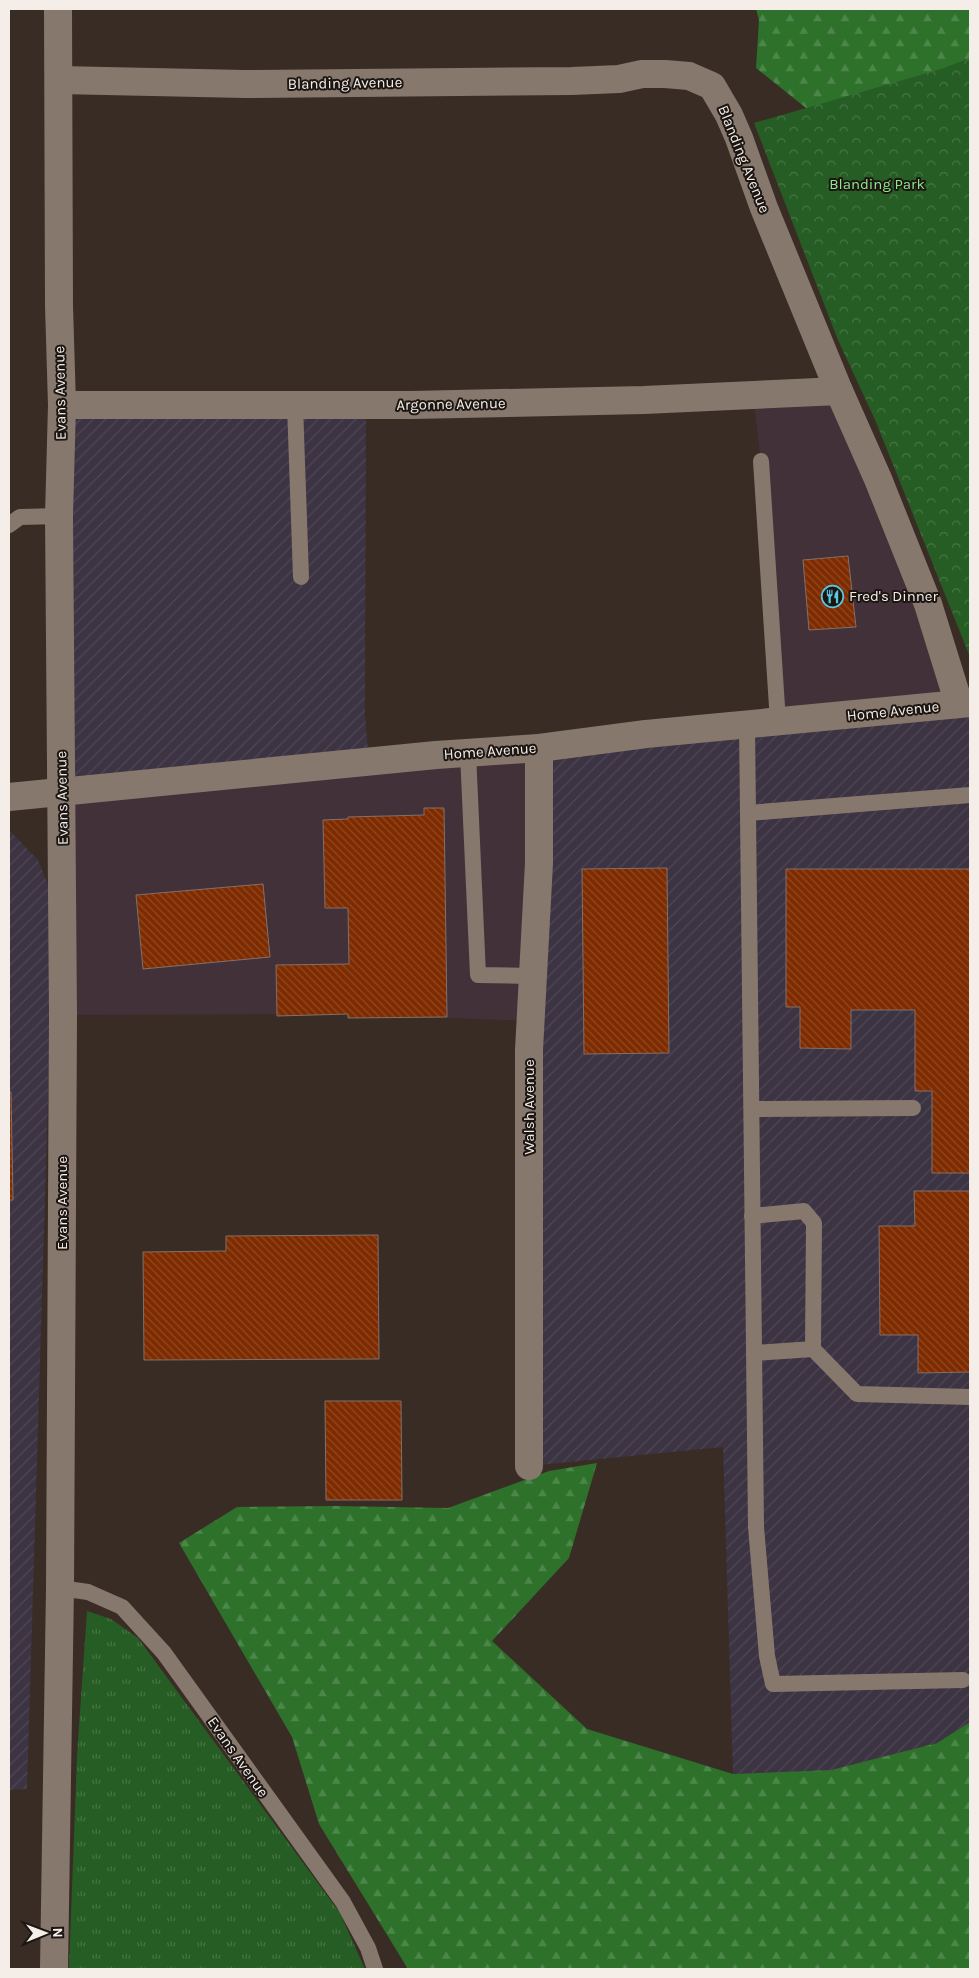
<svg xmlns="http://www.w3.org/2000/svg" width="979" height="1978" font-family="Karla,sans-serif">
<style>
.commercial{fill:#43313a}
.industrial{fill:url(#industrial-furrows)}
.grass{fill:url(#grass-tufts)}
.forest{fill:url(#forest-firs)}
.park{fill:url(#park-crowns)}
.building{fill:url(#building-back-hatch);stroke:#827069}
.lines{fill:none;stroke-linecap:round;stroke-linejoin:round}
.service{stroke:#87786e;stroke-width:16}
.minor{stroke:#87786e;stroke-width:28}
.tertiary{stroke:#87786e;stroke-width:28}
.labels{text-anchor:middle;stroke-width:4;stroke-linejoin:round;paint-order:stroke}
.street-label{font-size:15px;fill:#f5ede7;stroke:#1c1612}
.park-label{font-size:15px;fill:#8fe98a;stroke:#1c1612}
.poi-label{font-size:15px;fill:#f5ede7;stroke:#1c1612;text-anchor:start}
</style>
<defs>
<pattern id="industrial-furrows" width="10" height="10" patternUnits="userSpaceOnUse" patternTransform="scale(1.25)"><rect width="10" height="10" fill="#3c3343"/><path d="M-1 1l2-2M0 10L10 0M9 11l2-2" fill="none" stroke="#4f4755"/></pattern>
<pattern id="grass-tufts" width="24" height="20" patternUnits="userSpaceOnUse" patternTransform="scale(1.25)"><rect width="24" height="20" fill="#265d24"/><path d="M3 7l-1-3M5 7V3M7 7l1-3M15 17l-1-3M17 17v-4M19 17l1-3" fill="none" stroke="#467544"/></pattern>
<pattern id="forest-firs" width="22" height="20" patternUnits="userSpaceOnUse" patternTransform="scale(1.25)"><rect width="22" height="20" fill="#2d712b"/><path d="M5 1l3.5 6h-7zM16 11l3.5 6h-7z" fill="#4c864a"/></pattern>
<pattern id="park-crowns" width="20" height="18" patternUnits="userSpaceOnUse" patternTransform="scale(1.25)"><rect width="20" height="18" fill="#265d24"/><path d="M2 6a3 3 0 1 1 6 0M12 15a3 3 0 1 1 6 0" fill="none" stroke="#467544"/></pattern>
<pattern id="building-back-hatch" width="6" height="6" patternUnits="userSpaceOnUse" patternTransform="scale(1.25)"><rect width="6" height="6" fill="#7e2b00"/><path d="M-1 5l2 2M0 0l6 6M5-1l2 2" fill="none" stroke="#914a25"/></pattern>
</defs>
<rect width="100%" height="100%" fill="#392c24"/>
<g class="commercial">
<polygon points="839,391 959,704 778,722 761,461 753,395"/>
<polygon points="539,748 530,1021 348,1014 63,1015 62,793"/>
</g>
<g class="industrial">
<polygon points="62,405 366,405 365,716 369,762 62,793"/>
<polygon points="970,703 970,1722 937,1743 831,1770 733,1774 723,1447 529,1466 539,748"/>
<polygon points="9,830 38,860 54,900 27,1789 9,1790"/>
</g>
<polygon class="grass" points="87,1611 111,1619 138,1638 340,1913 365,1969 69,1969 77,1756"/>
<g class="forest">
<polygon points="756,9 970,9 970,106 821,120 756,68 759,20"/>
<polygon points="597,1463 569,1558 492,1641 587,1729 733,1774 831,1770 937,1743 970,1722 970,1969 408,1969 319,1824 292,1737 179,1543 237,1507 335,1506 448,1508 549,1471"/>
</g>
<polygon class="park" points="970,58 970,657 876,422 838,340 754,123 941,69"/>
<g class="building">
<polygon points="848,556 856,627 809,630 803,560"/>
<polygon points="424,808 444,808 447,1017 348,1018 348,1014 277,1016 276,965 349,964 348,908 325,908 323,820 348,819 348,817 424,815"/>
<polygon points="667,868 669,1053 584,1054 582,869"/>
<polygon points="786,869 970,869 970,1173 932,1173 932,1091 915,1091 915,1010 851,1010 851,1049 800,1048 800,1007 786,1007"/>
<polygon points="263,884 270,957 143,969 136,895"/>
<polygon points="9,1092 11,1092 13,1200 9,1200"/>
<polygon points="914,1191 970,1191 970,1372 918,1373 918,1335 880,1335 879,1226 915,1226"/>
<polygon points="378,1235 379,1359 144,1360 143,1252 226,1251 226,1236"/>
<polygon points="325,1401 401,1401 402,1500 326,1500"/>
</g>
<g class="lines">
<g class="service">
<polyline points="295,405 301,577"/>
<polyline points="761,461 778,722"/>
<polyline points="9,525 20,517 59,516"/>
<polyline points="747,725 756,1527 767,1656 773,1684 963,1680"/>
<polyline points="468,753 478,975 533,976"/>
<polyline points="748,813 970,795"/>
<polyline points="752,1109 913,1108"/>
<polyline points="752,1216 804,1211 814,1223 813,1349"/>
<polyline points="754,1353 813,1349 857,1394 970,1397"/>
<polyline points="60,1588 88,1592 122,1607 164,1653 343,1902 368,1948 375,1969"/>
</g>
<g class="minor">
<polyline points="59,80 245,84 572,81 619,79 642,74 665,74 689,76 712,86 729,115 739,138 764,208 839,391 878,479 928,604 959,704"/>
<polyline points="62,405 411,405 644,400 839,391"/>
<polyline points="529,1466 529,1050 539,863 539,748"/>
</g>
<g class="tertiary">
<polyline points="9,797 436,755 539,748 646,734 970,703"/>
<polyline points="54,1969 60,1588 63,1015 59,516 62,405 59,306 58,9"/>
</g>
</g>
<defs>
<symbol id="restaurant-ring" viewBox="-11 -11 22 22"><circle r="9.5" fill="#1c1612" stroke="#57c9e3" stroke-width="1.5"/><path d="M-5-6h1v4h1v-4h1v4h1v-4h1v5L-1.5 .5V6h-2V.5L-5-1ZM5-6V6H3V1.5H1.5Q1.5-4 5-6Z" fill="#57c9e3"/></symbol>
</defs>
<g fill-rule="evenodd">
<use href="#restaurant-ring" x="820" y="584" width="25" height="25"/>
</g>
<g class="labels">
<g class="street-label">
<text transform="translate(345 83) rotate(-1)" y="5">Blanding Avenue</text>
<text transform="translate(744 159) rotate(68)" y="5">Blanding Avenue</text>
<text transform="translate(60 393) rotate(-91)" y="5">Evans Avenue</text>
<text transform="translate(451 404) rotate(-1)" y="5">Argonne Avenue</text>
<text transform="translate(893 711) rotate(-6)" y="5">Home Avenue</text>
<text transform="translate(490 751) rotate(-4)" y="5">Home Avenue</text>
<text transform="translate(62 798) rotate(-91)" y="5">Evans Avenue</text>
<text transform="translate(529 1107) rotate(-90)" y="5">Walsh Avenue</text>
<text transform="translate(62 1203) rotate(-90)" y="5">Evans Avenue</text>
<text transform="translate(238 1757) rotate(55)" y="5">Evans Avenue</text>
</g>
<g class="park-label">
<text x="877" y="189">Blanding Park</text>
</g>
<g class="poi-label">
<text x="849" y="601">Fred's Dinner</text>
</g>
</g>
<rect width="979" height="1978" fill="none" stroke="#f5ede7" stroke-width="20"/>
<g transform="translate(45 1933) rotate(89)" stroke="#1c1612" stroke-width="4" paint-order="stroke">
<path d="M0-4L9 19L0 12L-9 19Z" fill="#f5ede7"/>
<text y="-8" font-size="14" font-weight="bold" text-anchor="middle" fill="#f5ede7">N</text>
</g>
</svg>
